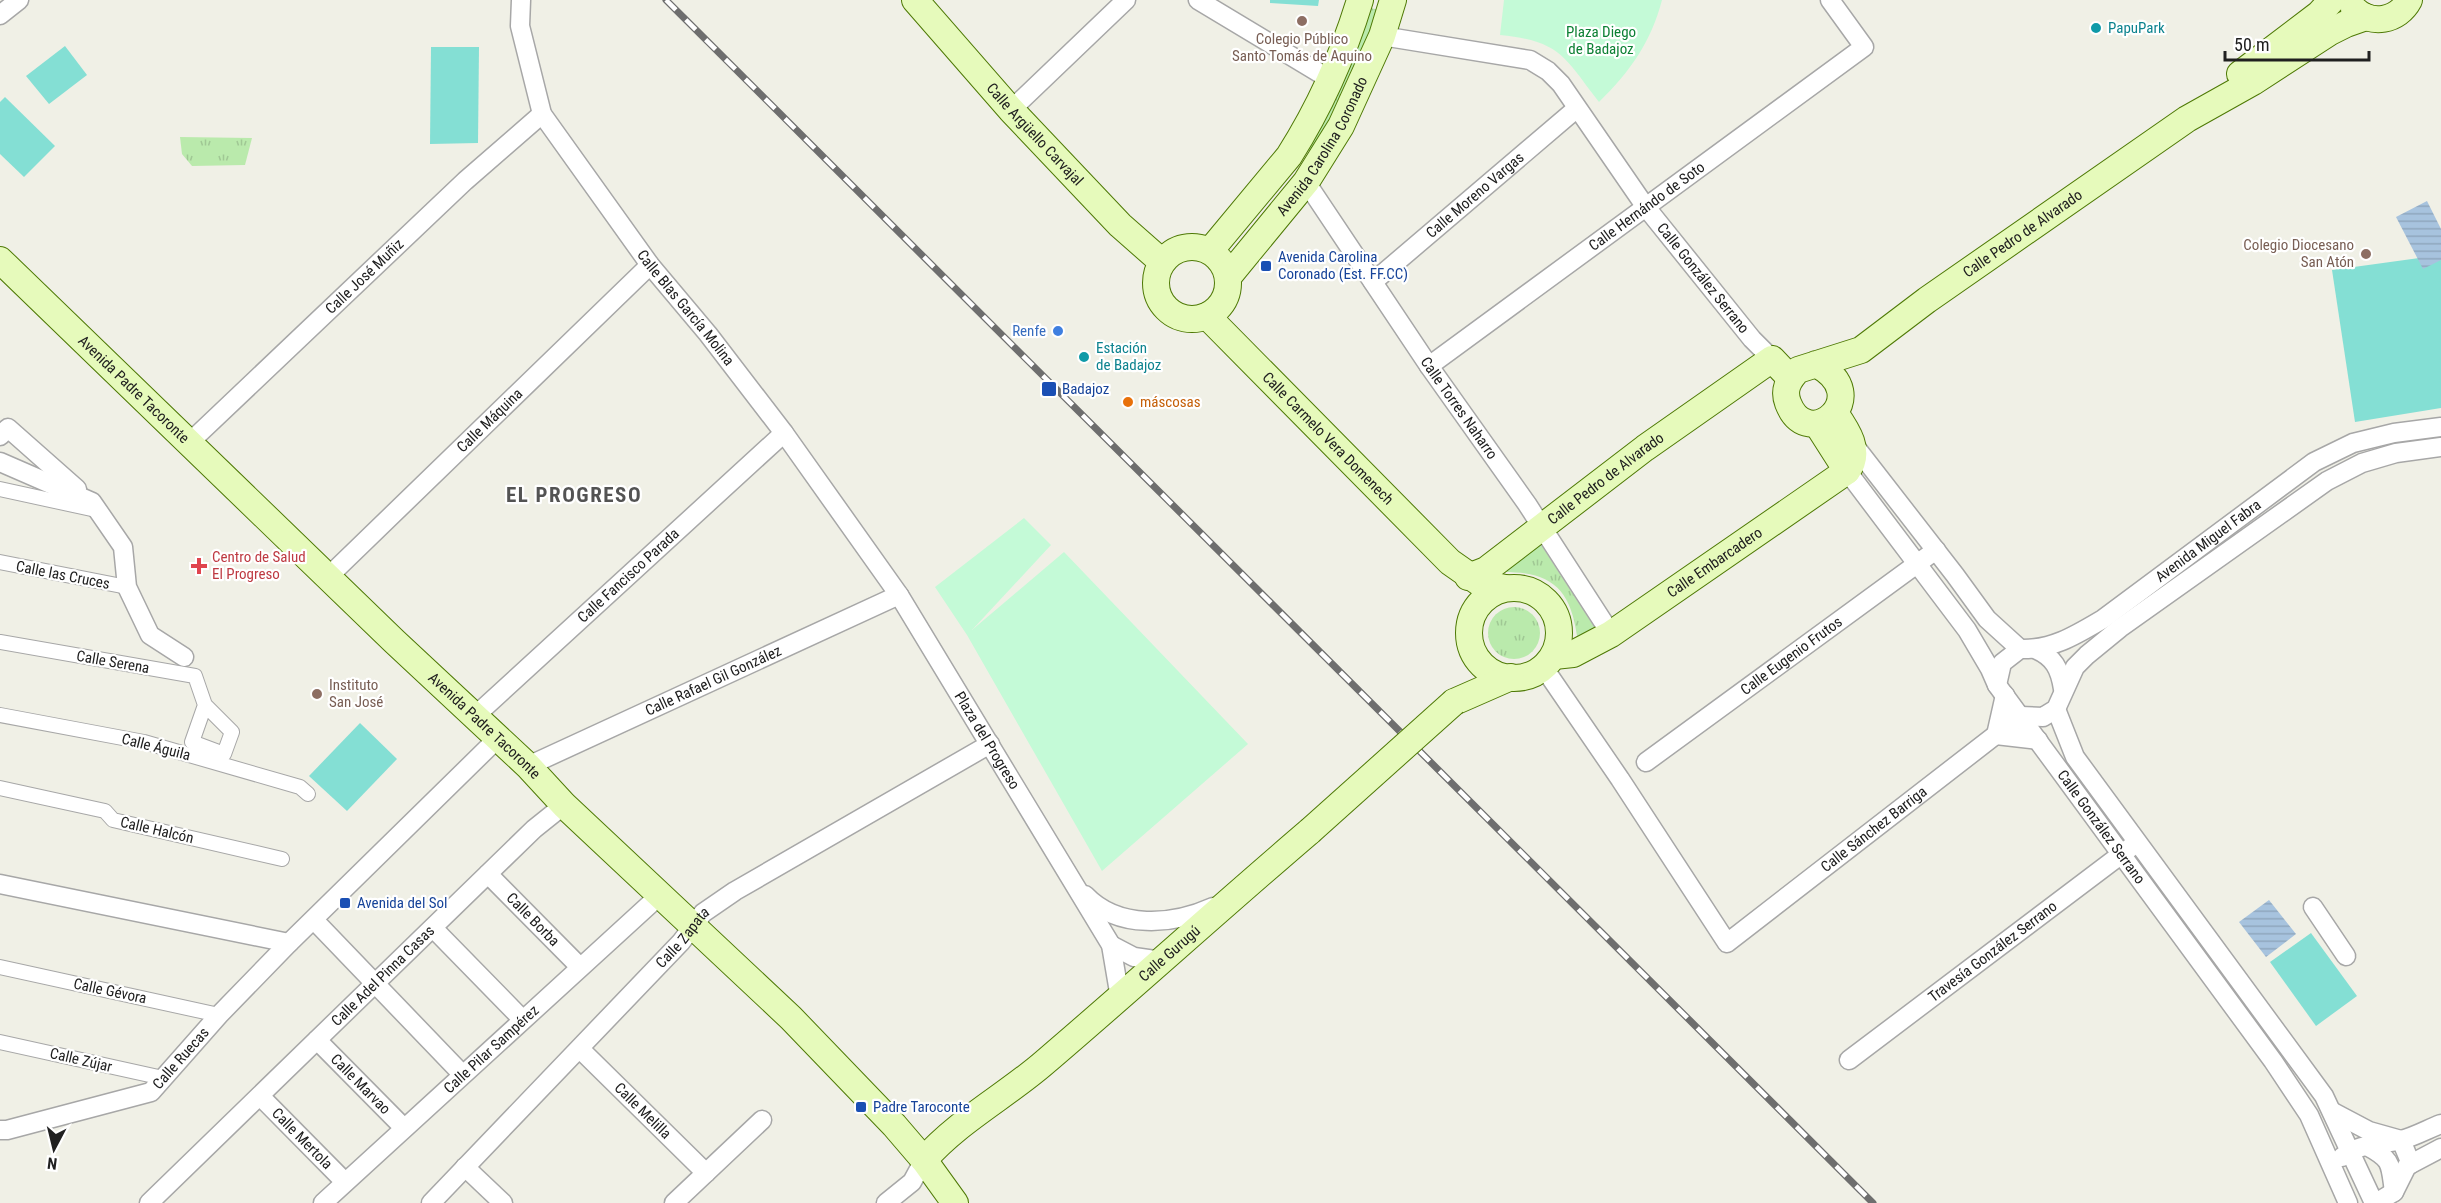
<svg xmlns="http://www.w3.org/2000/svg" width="2441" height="1203" font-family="'Roboto Condensed',sans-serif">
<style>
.grass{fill:url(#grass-tufts)}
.park{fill:#c4fad7}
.pitch{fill:#84dfd4}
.water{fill:url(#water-rules)}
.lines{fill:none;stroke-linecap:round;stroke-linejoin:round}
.pedestrian-casing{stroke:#a7a7a7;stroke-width:16}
.minor-casing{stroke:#a7a7a7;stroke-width:21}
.secondary-casing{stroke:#4e7905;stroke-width:28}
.pedestrian{stroke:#fff;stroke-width:14}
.minor{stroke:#fff;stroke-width:18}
.secondary{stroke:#e6fabb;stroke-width:26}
.rail-casing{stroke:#6e6e6e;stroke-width:7}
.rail{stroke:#fff;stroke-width:4.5;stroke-dasharray:14;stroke-linecap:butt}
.secondary-bridge-casing{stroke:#4e7905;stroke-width:28;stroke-linecap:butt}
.secondary-bridge{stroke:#e6fabb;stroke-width:26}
.education-dot{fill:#8d6e63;stroke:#fff;stroke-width:2}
.culture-dot{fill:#0f9aa8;stroke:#fff;stroke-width:2}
.transit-dot{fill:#1a4fb4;stroke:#fff;stroke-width:2}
.shop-dot{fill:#3f7fe0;stroke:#fff;stroke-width:2}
.food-dot{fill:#e8710a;stroke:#fff;stroke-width:2}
.health-dot{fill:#e0444e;stroke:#fff;stroke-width:2}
.labels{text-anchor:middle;stroke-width:4.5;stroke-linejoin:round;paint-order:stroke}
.culture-label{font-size:15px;fill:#0d838f;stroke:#fff;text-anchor:start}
.park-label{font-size:15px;fill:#0c8034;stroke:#fff}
.education-label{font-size:15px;fill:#785e54;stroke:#fff}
.street-label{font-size:15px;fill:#202020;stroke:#fff}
.transit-label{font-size:15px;fill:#164399;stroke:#fff;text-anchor:start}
.shop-label{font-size:15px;fill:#366cbe;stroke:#fff;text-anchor:end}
.food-label{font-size:15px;fill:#c56008;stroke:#fff;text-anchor:start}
.health-label{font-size:15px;fill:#be3a42;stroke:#fff;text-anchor:start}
.district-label{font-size:21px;font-weight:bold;letter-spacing:1.5px;fill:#535353;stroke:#fff}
</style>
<defs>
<pattern id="grass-tufts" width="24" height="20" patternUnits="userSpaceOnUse" patternTransform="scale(1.5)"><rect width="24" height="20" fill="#baeaac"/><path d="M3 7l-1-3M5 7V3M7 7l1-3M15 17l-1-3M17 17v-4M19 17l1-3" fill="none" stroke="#a0c894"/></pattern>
<pattern id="water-rules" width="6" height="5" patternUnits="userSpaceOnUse" patternTransform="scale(1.5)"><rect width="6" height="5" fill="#a7c3de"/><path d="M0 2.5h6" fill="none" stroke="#8fa7be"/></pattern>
</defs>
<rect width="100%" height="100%" fill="#f0f0e6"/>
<g class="grass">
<path d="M1371 8 1379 10C1362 61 1339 107 1312 152L1305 149Z"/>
<polygon points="180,137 252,138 245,165 192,166 182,154"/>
<path d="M1540 543 1595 628 1577 636C1570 586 1549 571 1499 572Z"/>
<circle cx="1514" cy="633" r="26"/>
</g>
<g class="park">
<path d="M1504 0H1662C1651 42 1630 72 1599 102 1564 57 1561 41 1500 35Z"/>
<polygon points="1024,518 1051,545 972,630 1064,552 1248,744 1102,871 967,635 935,587"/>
</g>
<g class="pitch">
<polygon points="1270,0 1319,0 1318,6 1270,3"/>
<polygon points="65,46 87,75 49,104 26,76"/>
<polygon points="431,47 479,47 478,143 430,144"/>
<polygon points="5,97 55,146 24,177 0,154 0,102"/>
<polygon points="2441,255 2441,408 2355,422 2332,270"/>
<polygon points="360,723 397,759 347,811 309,776"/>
<polygon points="2311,933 2357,996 2316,1026 2270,962"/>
</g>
<g class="water">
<polygon points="2427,201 2441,229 2441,260 2423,269 2396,217"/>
<polygon points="2269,900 2296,934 2266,957 2239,922"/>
</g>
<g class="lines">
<defs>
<g id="pedestrian">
<polyline points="0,489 96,510"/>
<polyline points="0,562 127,587"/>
<polyline points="0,642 195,676 205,705 232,732 224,754 192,742 205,705"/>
<polyline points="0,715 144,742 300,787 308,794"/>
<polyline points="0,788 105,811 113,820 282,859"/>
<polyline points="0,967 219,1015"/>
<polyline points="0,1042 163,1078"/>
</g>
<g id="minor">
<path id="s1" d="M521 0 520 26 542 114 650 265 708 334 784 433 899 595 1111 945 1120 998"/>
<polyline points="1198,0 1331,80"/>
<polyline points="0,15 19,0"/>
<path id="s2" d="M1382 36 1530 60 1548 71 1561 84 1645 206 1752 339 1772 359"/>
<polyline points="1011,110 1126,0"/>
<path id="s3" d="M1306 182 1429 366 1527 504 1611 634"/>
<path id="s4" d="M1373 282 1576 109"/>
<path id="s5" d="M1429 366 1864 47 1830 0"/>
<polyline points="0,436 8,428 77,489"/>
<path id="s6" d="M189 443 465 181 542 114"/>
<polyline points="1854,445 1955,575 1987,619 2020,649"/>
<polyline points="0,462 92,502 123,547 127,587 150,635 184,657"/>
<path id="s7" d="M1847 471 1967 630 1990 669 1997 685 2273 1061 2309 1115 2348 1203"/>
<path id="s8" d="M328 577 650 265"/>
<path d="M2035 649C2054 657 2060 669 2063 689"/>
<path id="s9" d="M1544 668 1620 779 1727 943 2020 716 2043 717 2056 709 2075 667 2087 655 2120 628 2327 481 2362 463 2396 453 2441 447"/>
<path id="s10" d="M1997 685 2002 663 2020 649C2052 650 2076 635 2103 619L2314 462 2353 443 2394 433 2441 427"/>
<polyline points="2005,695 1996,735 2038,740"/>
<polyline points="2056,709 2075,757 2324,1096 2374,1203"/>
<path id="s11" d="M475 716 784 433"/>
<path id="s12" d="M1646 762 1936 550"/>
<path id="s13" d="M528 766 899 595"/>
<path id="s14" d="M488 874 579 966"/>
<polyline points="0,884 289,943"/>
<path d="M1085 895C1118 930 1173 925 1213 907"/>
<polyline points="2313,907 2346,956"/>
<polyline points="314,920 462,1074"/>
<polyline points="433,928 522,1019"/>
<polyline points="1111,945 1134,957 1162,961"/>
<path id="s15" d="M317 1040 404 1128"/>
<path id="s16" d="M580 1049 706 1173"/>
<path id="s17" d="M1849 1060 2131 847"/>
<path id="s18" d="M260 1096 345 1182"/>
<polyline points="2333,1112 2369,1131 2401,1140 2411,1164"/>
<path id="s19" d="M0 1130H7L151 1092 219 1015 289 943 498 738"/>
<path d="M2367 1146C2393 1160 2390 1164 2394 1192"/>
<path d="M2342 1157C2359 1143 2380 1145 2401 1140 2414 1137 2428 1129 2441 1124"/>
<polyline points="465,1167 503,1203"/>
<path id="s20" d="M149 1203 534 829 564 805"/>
<path id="s21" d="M323 1203 660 895"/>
<path id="s22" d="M431 1203 681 942 703 913 735 891 990 744"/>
<polyline points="674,1203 762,1120"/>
<polyline points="886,1203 912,1182 924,1160"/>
<polyline points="2376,1203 2394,1192 2407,1166 2441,1148"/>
</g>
<g id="secondary">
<path id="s23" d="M915 0 1011 110 1120 225 1162 262"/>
<path d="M2354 9C2371 26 2398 21 2409 0"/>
<polyline points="2240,74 2319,14 2332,0"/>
<circle cx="1192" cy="283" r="36"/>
<path d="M1210 251 1289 156C1320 107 1343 56 1360 0"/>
<path id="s24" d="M0 260 394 641 528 766 564 805 791 1018 894 1125 924 1160 955 1203"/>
<path id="s25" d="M1228 277 1306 182 1341 126 1382 36 1393 0"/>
<path id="s26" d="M1207 316 1450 562 1480 583 1505 588"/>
<path id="s27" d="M1816 364C1877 396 1808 455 1788 403 1783 390 1788 380 1798 370L1861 350 1927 300 2187 119 2253 82 2330 32 2346 24 2366 17"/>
<polyline points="1817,424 1847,471"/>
<path id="s28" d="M1468 577 1486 570 1645 448 1772 359 1790 378"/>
<circle cx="1514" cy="633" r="45"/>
<path id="s29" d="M1554 656 1573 654 1611 634 1847 471C1862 452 1847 430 1835 413"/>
<polyline points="1454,702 1511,677"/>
<path id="s30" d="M924 1160C958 1121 1006 1096 1045 1062 1134 986 1221 907 1310 831"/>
</g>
</defs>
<use href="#pedestrian" class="pedestrian-casing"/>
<use href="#minor" class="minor-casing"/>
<use href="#secondary" class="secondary-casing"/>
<use href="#pedestrian" class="pedestrian"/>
<use href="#minor" class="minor"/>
<use href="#secondary" class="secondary"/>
<defs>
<polyline id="rail" points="666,0 1873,1203"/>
</defs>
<use href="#rail" class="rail-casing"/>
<use href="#rail" class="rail"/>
<defs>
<polyline id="secondary-bridge" points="1310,831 1454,702"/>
</defs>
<use href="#secondary-bridge" class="secondary-bridge-casing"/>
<use href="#secondary-bridge" class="secondary-bridge"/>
</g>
<g class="education-dot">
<circle cx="1302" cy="21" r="6"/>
<circle cx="2366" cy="254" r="6"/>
<circle cx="317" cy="694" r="6"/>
</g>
<g class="culture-dot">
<circle cx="2096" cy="28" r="6"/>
<circle cx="1084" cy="357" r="6"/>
</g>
<g class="transit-dot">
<rect x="1260" y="260" width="12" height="12" rx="3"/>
<rect x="1041" y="381" width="16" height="16" rx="3"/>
<rect x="339" y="897" width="12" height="12" rx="3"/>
<rect x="855" y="1101" width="12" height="12" rx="3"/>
</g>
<circle class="shop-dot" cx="1058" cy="331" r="6"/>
<circle class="food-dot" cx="1128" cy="402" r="6"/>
<path class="health-dot" d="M196 557h6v6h6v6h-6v6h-6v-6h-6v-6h6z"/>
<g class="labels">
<g class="culture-label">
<text x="2108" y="33">PapuPark</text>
<text x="1096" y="353">Estación<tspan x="1096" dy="17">de Badajoz</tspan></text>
</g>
<g class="park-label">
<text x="1601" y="37">Plaza Diego<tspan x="1601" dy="17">de Badajoz</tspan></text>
</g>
<g class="education-label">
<text x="1302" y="44">Colegio Público<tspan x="1302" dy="17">Santo Tomás de Aquino</tspan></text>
<text x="2354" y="250" text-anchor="end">Colegio Diocesano<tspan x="2354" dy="17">San Atón</tspan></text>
<text x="329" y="690" text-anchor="start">Instituto<tspan x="329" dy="17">San José</tspan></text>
</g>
<g class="street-label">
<text dy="5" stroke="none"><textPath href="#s23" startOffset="180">Calle Argüello Carvajal</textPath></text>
<text dy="5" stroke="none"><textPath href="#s25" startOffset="162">Avenida Carolina Coronado</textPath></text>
<text dy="5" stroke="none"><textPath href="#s4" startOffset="134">Calle Moreno Vargas</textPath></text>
<text dy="5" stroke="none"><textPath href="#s5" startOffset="270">Calle Hernándo de Soto</textPath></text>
<text dy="5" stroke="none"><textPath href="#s27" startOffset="422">Calle Pedro de Alvarado</textPath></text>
<text dy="5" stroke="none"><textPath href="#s6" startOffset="242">Calle José Muñiz</textPath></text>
<text dy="5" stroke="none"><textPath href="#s2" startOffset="430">Calle González Serrano</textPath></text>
<text dy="5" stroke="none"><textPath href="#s1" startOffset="358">Calle Blas García Molina</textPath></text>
<text dy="5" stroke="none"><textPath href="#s24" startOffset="186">Avenida Padre Tacoronte</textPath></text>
<text dy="5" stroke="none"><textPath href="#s3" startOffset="273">Calle Torres Naharro</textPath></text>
<text dy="5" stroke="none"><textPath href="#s8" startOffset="225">Calle Máquina</textPath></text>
<text dy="5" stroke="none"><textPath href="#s26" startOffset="172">Calle Carmelo Vera Domenech</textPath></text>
<text dy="5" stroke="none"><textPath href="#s28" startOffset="170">Calle Pedro de Alvarado</textPath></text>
<text dy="5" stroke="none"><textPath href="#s10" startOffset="266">Avenida Miguel Fabra</textPath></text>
<text dy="5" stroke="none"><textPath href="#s29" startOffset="188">Calle Embarcadero</textPath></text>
<text transform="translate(63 575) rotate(11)" y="5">Calle las Cruces</text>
<text dy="5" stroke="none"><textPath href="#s11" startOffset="208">Calle Fancisco Parada</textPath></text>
<text dy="5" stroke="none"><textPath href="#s12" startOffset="180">Calle Eugenio Frutos</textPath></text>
<text transform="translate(113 662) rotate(10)" y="5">Calle Serena</text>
<text dy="5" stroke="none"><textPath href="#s13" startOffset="204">Calle Rafael Gil González</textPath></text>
<text dy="5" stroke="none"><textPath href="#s24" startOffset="672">Avenida Padre Tacoronte</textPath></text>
<text dy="5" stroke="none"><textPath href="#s1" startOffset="886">Plaza del Progreso</textPath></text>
<text transform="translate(156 747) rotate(14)" y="5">Calle Águila</text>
<text dy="5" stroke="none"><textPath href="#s7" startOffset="438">Calle González Serrano</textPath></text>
<text dy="5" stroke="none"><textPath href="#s9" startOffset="516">Calle Sánchez Barriga</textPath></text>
<text transform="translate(157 830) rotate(13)" y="5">Calle Halcón</text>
<text dy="5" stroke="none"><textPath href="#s14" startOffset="64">Calle Borba</textPath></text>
<text dy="5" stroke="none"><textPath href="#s22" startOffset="366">Calle Zapata</textPath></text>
<text dy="5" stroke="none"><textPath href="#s17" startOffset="180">Travesía González Serrano</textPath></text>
<text dy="5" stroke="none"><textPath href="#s30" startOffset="321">Calle Gurugú</textPath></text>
<text dy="5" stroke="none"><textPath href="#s20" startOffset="326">Calle Adel Pinna Casas</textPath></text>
<text transform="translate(110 991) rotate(12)" y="5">Calle Gévora</text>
<text dy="5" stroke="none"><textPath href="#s21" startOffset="228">Calle Pilar Sampérez</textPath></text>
<text dy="5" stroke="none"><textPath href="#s19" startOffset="201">Calle Ruecas</textPath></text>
<text transform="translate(81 1060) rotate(13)" y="5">Calle Zújar</text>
<text dy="5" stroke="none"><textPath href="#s15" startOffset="62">Calle Marvao</textPath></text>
<text dy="5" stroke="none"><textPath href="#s16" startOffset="88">Calle Melilla</textPath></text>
<text dy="5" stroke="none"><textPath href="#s18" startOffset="60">Calle Mertola</textPath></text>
</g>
<g class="transit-label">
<text x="1278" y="262">Avenida Carolina<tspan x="1278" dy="17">Coronado (Est. FF.CC)</tspan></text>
<text x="1062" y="394">Badajoz</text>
<text x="357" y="908">Avenida del Sol</text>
<text x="873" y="1112">Padre Taroconte</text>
</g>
<g class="shop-label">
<text x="1046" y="336">Renfe</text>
</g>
<g class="food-label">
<text x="1140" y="407">máscosas</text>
</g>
<g class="health-label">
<text x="212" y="562">Centro de Salud<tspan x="212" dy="17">El Progreso</tspan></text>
</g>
<g class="district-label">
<text x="574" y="502">EL PROGRESO</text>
</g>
</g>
<g transform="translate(54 1149) rotate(187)" stroke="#ffffff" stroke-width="4.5" paint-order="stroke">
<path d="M0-4.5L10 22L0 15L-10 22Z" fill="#202020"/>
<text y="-9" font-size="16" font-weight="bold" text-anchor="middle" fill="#202020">N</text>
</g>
<path d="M2225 51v9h144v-9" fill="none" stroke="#202020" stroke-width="3"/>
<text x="2234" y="51" font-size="18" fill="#202020" stroke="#ffffff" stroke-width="4.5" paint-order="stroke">50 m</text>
</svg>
